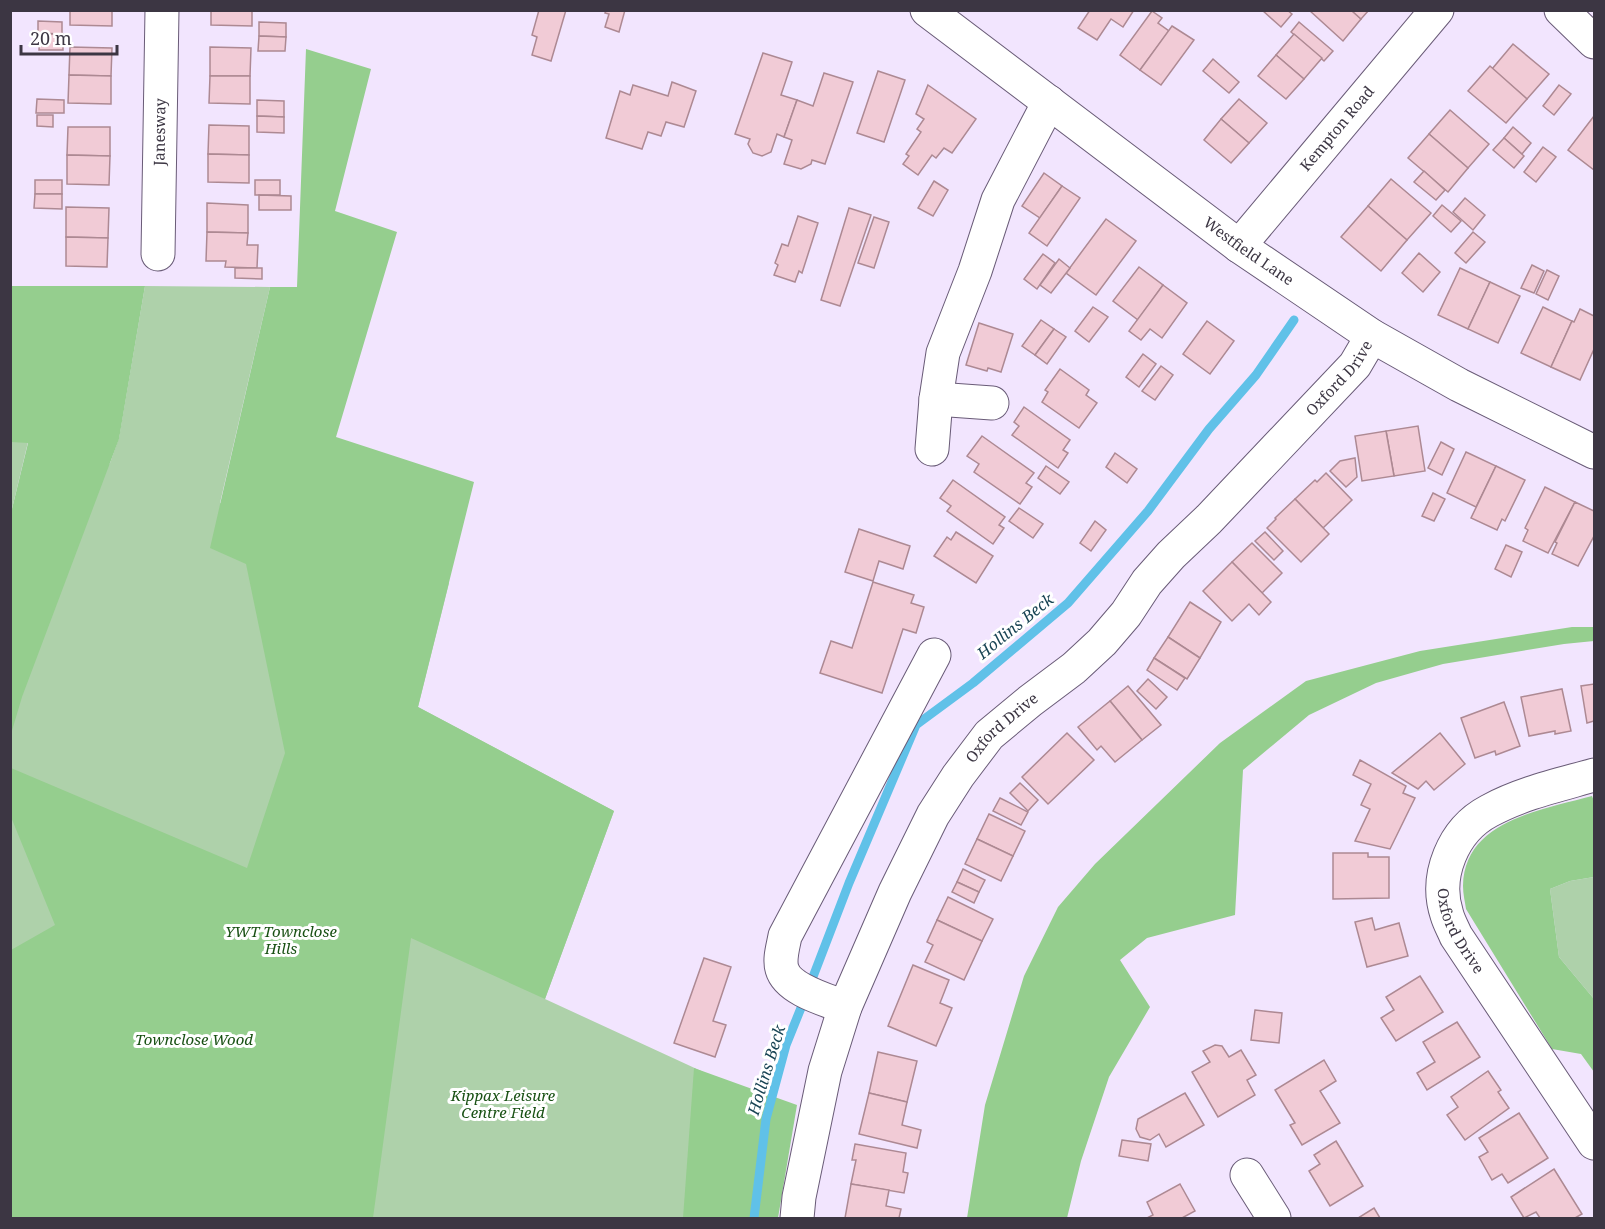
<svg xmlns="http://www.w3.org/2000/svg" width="1605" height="1229" font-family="'Noto Serif',serif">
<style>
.green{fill:#aed1aa}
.forest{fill:#95ce8e}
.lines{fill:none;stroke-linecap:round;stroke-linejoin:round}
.stream{stroke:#60c1e8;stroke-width:9}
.building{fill:#f1cbd6;stroke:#ad8993;stroke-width:1.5}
.minor-casing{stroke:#695b77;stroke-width:35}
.minor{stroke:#fff;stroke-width:33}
.labels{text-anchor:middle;stroke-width:6;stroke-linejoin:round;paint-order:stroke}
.street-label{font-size:15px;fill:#3c3643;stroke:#fff}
.park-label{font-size:15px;font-style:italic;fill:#195114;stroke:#fff}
.water-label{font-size:16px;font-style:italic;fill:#194454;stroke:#fff}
</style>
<rect width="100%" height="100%" fill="#f2e5fe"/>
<g class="green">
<polygon points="145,286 270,287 220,503 449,583 418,707 614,811 545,999 712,1076 765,1218 11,1218 10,604 110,463 119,438"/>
<polygon points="11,442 28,442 11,513"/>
<polygon points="1594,877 1594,999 1559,957 1550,889 1570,881"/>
</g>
<g class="forest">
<polygon points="306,49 371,69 335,211 397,232 336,437 474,482 418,707 614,811 545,999 411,938 373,1218 11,1218 11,950 55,925 11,817 11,768 247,868 285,753 246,564 210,548 270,287 297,287"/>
<polygon points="11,286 145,286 119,439 22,697 11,734 11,513 28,443 11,442"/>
<polygon points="1572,627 1594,627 1594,641 1564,644 1443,664 1376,683 1309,715 1243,770 1235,915 1147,938 1120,960 1150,1007 1109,1077 1081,1161 1067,1218 967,1218 985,1105 1024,976 1058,907 1095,864 1220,743 1306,681 1420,651"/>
<path d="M1592 796 1594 801V877L1570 881 1550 889 1559 957 1594 999V1072L1581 1054 1552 1049 1466 909C1465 902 1463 894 1463 886 1464 820 1542 810 1592 796Z"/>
<polygon points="694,1068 797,1105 778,1218 683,1218"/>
</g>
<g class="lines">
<g class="stream">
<polyline points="811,982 849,883 916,725 973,683 1068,603 1148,511 1209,429 1256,375 1294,320"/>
<polyline points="754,1218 766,1119 786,1045 803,1003"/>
</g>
</g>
<g class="building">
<polygon points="70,10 112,10 112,26 70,25"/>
<polygon points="211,10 252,10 252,26 211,25"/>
<polygon points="539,10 566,10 551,61 532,55 537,37 532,35"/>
<polygon points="606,10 625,10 619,32 605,27 609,14 605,13"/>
<polygon points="1090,10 1134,10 1123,27 1111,19 1097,40 1078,28"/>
<polygon points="1262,10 1287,10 1292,14 1281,27"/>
<polygon points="1309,10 1351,10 1361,19 1343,41"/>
<polygon points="1351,10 1369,10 1361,19"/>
<polygon points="1152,11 1162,18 1158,23 1169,31 1140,70 1120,55"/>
<polygon points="38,21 62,22 62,34 38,33"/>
<polygon points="259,22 286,23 286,37 259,36"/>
<polygon points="1299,22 1333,51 1324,61 1291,32"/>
<polygon points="1172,26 1194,40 1161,85 1140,70"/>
<polygon points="40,34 63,34 63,50 39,50"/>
<polygon points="1294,34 1322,58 1304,79 1276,55"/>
<polygon points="259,36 286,37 285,51 258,51"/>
<polygon points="1513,44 1549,74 1527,99 1492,69"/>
<polygon points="70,47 112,48 111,76 69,75"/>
<polygon points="210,47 251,48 250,76 210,76"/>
<polygon points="763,53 792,62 781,95 797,100 784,137 777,134 771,152 762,156 753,153 748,144 750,139 735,134"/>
<polygon points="1276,55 1304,79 1286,99 1258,76"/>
<polygon points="1213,59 1239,82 1229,93 1203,71"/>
<polygon points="1490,66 1527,99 1506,123 1468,91"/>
<polygon points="878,71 905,80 884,142 857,133"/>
<polygon points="824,73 853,82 825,164 812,160 811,164 801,169 784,164 792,140 784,137 797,100 813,106"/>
<polygon points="69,75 111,76 111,104 68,103"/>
<polygon points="210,76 250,76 250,104 209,103"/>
<polygon points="672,82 696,91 684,127 666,122 661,136 648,132 642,149 606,138 620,91 630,95 633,85 668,96"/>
<polygon points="928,85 976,119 952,153 944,148 936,158 932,155 918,175 903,164 909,156 906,154 921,132 917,129 924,119 916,114"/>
<polygon points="1559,85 1571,94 1554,115 1543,106"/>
<polygon points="37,99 64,100 64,113 36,113"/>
<polygon points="1239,99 1267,123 1249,143 1221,119"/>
<polygon points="257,100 284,101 284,117 257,116"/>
<polygon points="1450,110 1489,144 1468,168 1429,134"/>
<polygon points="37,115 53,115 53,127 37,126"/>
<polygon points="257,116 284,117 284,133 257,132"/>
<polygon points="1594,116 1594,170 1568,150"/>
<polygon points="1221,119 1249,143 1231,163 1204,140"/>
<polygon points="209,125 249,126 249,155 208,154"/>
<polygon points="68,127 110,127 110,156 67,155"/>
<polygon points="1513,127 1531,143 1522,154 1504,138"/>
<polygon points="1429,134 1468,168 1448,192 1408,158"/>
<polygon points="1504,138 1524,156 1514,168 1493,150"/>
<polygon points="1543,147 1556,157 1536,182 1524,172"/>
<polygon points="208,154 249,155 249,183 208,182"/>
<polygon points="67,155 110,156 109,185 67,184"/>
<polygon points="1424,171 1445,190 1436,200 1414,182"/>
<polygon points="1044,173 1062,186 1040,218 1022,206"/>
<polygon points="1391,179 1431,213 1407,240 1368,206"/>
<rect x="35" y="180" width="27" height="14"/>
<rect x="255" y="180" width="25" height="15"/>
<polygon points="934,181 948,190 933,216 918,208"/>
<polygon points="1062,186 1080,198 1047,246 1029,233"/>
<polygon points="35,194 62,194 62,209 34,208"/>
<polygon points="259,195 291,196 291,210 259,210"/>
<polygon points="1465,198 1485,215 1473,230 1453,212"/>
<polygon points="207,203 248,205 248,233 207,232"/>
<polygon points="1442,205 1461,221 1451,232 1433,216"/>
<polygon points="1368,206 1407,240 1381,271 1341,237"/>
<polygon points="66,207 109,208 108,238 66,237"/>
<polygon points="849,208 871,215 840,306 821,300"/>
<polygon points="798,216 818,223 802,273 799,271 795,282 774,275 778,265 775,263 782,244 788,246"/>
<polygon points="874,217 889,222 874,268 858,263"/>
<polygon points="1106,219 1136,241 1096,295 1066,273"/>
<polygon points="207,232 248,233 247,245 258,245 257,268 225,267 226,261 206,261"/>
<polygon points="1473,232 1485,242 1466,263 1455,253"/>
<polygon points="66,237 108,238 107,267 66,266"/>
<polygon points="1419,253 1440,272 1423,292 1402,273"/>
<polygon points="1043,254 1055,263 1037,289 1024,279"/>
<polygon points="1059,259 1070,268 1051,293 1040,285"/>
<polygon points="1532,265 1544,271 1534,293 1521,288"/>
<polygon points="1139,267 1163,285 1138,320 1113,301"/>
<polygon points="235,268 262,268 262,279 235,278"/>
<polygon points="1460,268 1490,282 1468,329 1438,315"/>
<polygon points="1547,270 1559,276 1548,300 1536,294"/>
<polygon points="1490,282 1520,296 1498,343 1468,329"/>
<polygon points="1163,285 1187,303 1162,338 1150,329 1141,340 1129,331"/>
<polygon points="1093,307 1108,317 1089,342 1075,331"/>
<polygon points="1543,307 1572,321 1551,367 1521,353"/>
<polygon points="1580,309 1594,316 1594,349 1580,380 1551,367 1572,321 1574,322"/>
<polygon points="1041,320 1054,329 1035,355 1022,346"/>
<polygon points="1207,321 1234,341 1210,374 1183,354"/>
<polygon points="979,323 1013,334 1001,372 988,368 987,371 966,365"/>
<polygon points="1054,329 1066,337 1047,364 1035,355"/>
<polygon points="1143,354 1156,364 1139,387 1126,377"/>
<polygon points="1161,366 1173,375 1155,400 1142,391"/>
<polygon points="1060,369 1089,390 1086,395 1097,403 1079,428 1042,402 1048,392 1045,390"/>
<polygon points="1024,407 1070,440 1063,450 1068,453 1058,468 1012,435 1019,426 1014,422"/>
<polygon points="1418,426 1425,471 1394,476 1386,431"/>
<polygon points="1386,431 1394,476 1362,481 1355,436"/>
<polygon points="982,436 1034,473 1026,483 1032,487 1020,504 974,472 979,464 967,456"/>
<polygon points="1441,442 1454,449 1442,475 1428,468"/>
<polygon points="1466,452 1496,466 1476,507 1447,493"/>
<polygon points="1115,453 1137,469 1127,483 1106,467"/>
<polygon points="1355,458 1357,477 1346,487 1330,471 1340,461"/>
<polygon points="1046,466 1069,482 1060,494 1038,478"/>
<polygon points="1496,466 1525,480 1505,521 1502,519 1497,530 1471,518"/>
<polygon points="1326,473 1352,500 1323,528 1295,499 1315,480 1317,482"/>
<polygon points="953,480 1005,517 999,525 1004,528 993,544 947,511 951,506 940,498"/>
<polygon points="1545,487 1575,502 1548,553 1523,541 1528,530 1525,528"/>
<polygon points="1433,493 1445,499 1434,521 1422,516"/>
<polygon points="1295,499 1329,534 1301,562 1267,528 1276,519 1275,518"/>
<polygon points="1575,502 1594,511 1594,536 1578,566 1552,554 1557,543 1555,542"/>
<polygon points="1019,508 1043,524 1033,538 1009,521"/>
<polygon points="1095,521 1106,530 1091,551 1080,543"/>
<polygon points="859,529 910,546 903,569 879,561 873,581 845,572"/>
<polygon points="956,532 993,556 976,583 934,556 947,537 951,540"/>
<polygon points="1265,532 1283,551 1274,560 1255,541"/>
<polygon points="1252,543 1282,573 1262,593 1232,562"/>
<polygon points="1506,545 1522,552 1511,577 1495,569"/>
<polygon points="1232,562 1271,602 1259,615 1249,604 1232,621 1203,591"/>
<polygon points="873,582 914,595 911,603 924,607 916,633 903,629 882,693 820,673 831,641 852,648"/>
<polygon points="1190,602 1221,622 1200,658 1168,637"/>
<polygon points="1168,637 1200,658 1187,679 1154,658"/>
<polygon points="1154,658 1185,678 1177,690 1147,670"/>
<polygon points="1148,679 1167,697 1156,709 1137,691"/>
<polygon points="1594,684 1594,721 1587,723 1581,686"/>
<polygon points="1128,686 1161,725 1142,740 1110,701"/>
<polygon points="1562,689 1571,731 1555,734 1555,731 1529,736 1521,697"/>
<polygon points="1110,701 1142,740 1115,762 1101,746 1097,750 1078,727"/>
<polygon points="1504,702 1520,746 1496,755 1495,751 1475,758 1461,718"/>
<polygon points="1067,733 1094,760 1048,804 1022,777"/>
<polygon points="1440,733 1465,764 1434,790 1426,781 1418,789 1392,773"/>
<polygon points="1360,760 1406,786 1403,793 1415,798 1390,849 1355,841 1370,809 1361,805 1371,784 1353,775"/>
<polygon points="1020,783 1038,800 1028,811 1010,793"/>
<polygon points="1000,798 1028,812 1021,825 993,811"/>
<polygon points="989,814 1025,831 1013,856 977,839"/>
<polygon points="977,839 1013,856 1001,881 965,864"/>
<polygon points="1333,853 1368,853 1368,857 1389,857 1389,898 1333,899"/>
<polygon points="963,869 985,880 979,892 957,882"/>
<polygon points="957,882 979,892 974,903 952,892"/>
<polygon points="948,897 993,919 982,941 937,920"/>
<polygon points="1372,918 1375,930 1399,923 1408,956 1367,967 1355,922"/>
<polygon points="937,920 982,941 964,980 925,962 933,945 927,942"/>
<polygon points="704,958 731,967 713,1021 726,1025 715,1057 674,1043"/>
<polygon points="913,965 949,980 940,1003 952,1008 936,1046 888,1026"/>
<polygon points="1420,976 1443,1012 1396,1041 1381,1018 1394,1010 1386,997"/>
<polygon points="1255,1010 1282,1013 1279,1043 1251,1040"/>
<polygon points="1457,1022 1480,1057 1427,1090 1417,1073 1435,1062 1423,1042"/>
<polygon points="1215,1045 1222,1046 1229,1057 1241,1050 1256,1075 1247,1080 1255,1095 1218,1117 1192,1072 1210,1062 1203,1051"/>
<polygon points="878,1052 917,1061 907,1102 869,1093"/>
<polygon points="1324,1060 1336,1081 1320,1091 1340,1123 1302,1145 1290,1125 1295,1123 1275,1090"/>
<polygon points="1488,1071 1501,1090 1498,1092 1509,1108 1465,1140 1447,1115 1458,1107 1451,1097"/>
<polygon points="869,1093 907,1102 902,1125 921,1130 917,1148 859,1134"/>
<polygon points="1185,1093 1204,1125 1166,1147 1159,1134 1150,1140 1140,1137 1136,1129 1138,1119"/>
<polygon points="1519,1113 1548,1158 1508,1183 1502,1174 1492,1180 1479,1157 1488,1152 1479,1138"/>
<polygon points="1122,1140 1151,1144 1148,1161 1119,1156"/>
<polygon points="1336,1141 1363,1186 1330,1206 1309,1171 1320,1164 1314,1155"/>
<polygon points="855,1144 906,1153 903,1172 908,1173 904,1193 851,1184 856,1160 852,1160"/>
<polygon points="1554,1169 1582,1214 1575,1218 1540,1218 1536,1212 1524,1218 1511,1197"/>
<polygon points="851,1184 889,1190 886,1206 901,1209 899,1218 845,1218"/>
<polygon points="1180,1184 1195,1211 1182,1218 1147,1218 1153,1215 1147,1202"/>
<polygon points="1374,1208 1380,1218 1358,1218"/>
</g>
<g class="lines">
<defs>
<g id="minor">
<path id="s1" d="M927 10 1239 246 1372 336 1459 385 1594 452"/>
<polyline points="1561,10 1594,42"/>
<path id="s2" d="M1239 246 1437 10"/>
<path id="s3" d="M158 254 162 10"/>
<polyline points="936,399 992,403"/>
<polyline points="932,449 936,399 943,353 975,271 998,200 1049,102"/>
<path id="s4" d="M1594 775C1559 785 1522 793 1489 811 1453 830 1434 876 1447 915 1449 922 1453 929 1456 936L1594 1143"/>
<path d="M845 1007C827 1000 788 990 782 969 779 959 783 947 785 936L934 655"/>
<polyline points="1247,1175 1274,1218"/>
<path id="s5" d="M797 1218 799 1197 825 1071 845 1007 895 892 933 815 958 776 989 735 1030 701 1074 668 1102 642 1126 614 1147 582 1171 555 1209 519 1355 365 1372 336"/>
</g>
</defs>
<use href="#minor" class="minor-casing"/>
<use href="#minor" class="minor"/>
</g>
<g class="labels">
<g class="street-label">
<text dy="5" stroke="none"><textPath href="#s2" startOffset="153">Kempton Road</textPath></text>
<text dy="5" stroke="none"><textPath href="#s3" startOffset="122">Janesway</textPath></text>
<text dy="5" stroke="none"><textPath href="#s1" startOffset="402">Westfield Lane</textPath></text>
<text dy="5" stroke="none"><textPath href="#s5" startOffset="1028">Oxford Drive</textPath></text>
<text dy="5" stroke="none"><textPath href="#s5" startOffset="540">Oxford Drive</textPath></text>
<text dy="5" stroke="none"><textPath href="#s4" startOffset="252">Oxford Drive</textPath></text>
</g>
<g class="park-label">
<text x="281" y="937">YWT Townclose<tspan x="281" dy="17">Hills</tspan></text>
<text x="194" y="1045">Townclose Wood</text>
<text x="503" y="1101">Kippax Leisure<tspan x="503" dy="17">Centre Field</tspan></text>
</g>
<g class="water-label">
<text transform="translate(1015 626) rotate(-39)" y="6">Hollins Beck</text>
<text transform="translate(766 1070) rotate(-73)" y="6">Hollins Beck</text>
</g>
</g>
<rect width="1605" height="1229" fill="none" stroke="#3c3643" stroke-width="24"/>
<path d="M21 45v9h96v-9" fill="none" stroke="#3c3643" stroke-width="3"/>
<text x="30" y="45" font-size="18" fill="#3c3643" stroke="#ffffff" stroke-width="4.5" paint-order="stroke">20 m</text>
</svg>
